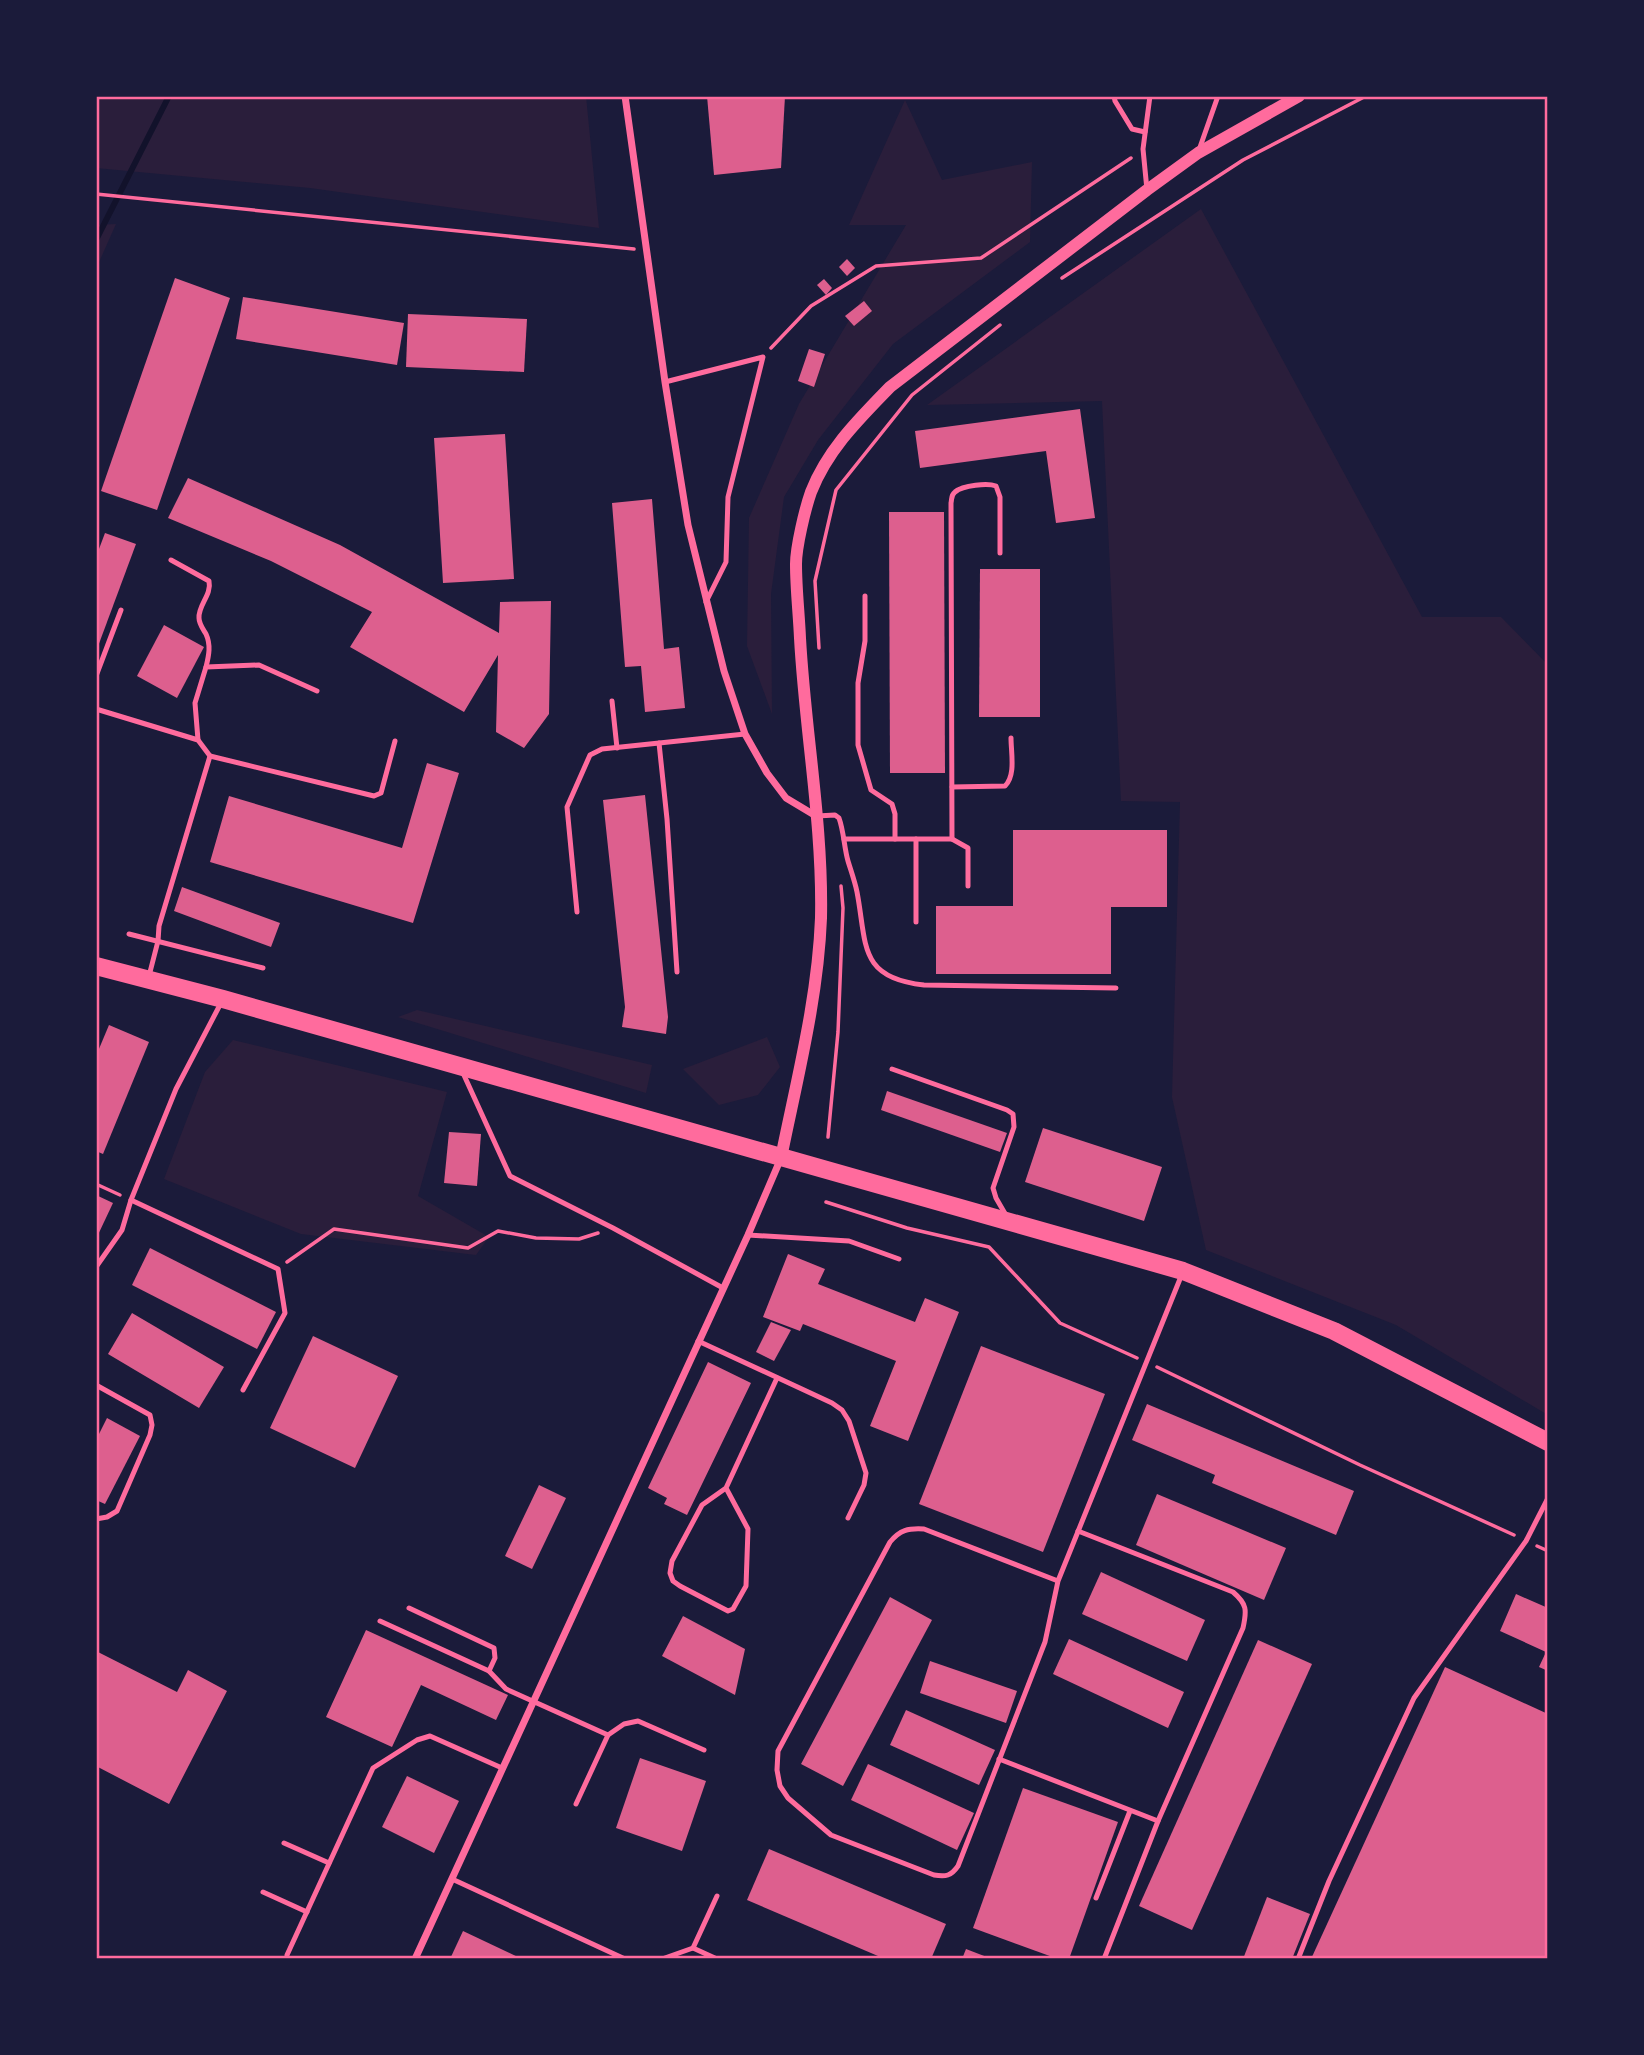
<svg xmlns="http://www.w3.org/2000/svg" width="1644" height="2055" font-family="Commissioner,sans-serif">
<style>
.green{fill:#2a1e3b}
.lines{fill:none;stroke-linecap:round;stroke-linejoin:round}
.stream{stroke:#12122b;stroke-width:6}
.building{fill:#dd5f8e}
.path{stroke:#ff6b9d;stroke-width:3.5}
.service{stroke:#ff6b9d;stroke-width:5}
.minor{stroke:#ff6b9d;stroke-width:7}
.tertiary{stroke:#ff6b9d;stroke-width:12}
.primary{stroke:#ff6b9d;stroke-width:18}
.neatline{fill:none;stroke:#ff6b9d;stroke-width:2.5}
</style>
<rect width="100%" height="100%" fill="#1b1b3a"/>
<g class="green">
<polygon points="96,96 586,96 599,228 310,188 96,168"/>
<polygon points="905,100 942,180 1032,162 1030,242 893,344 818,440 784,497 771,594 772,714 747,646 749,518 799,404 906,225 849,225"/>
<polygon points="1201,209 1422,617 1501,617 1548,665 1548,1415 1396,1325 1206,1250 1172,1097 1180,802 1121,801 1102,401 927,405"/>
<polygon points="116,224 96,269 96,225"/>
<polygon points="417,1010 652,1065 646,1093 398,1017"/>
<polygon points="767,1037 780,1067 758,1095 719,1105 683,1069"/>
<polygon points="233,1040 447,1092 418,1196 489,1237 476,1255 301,1234 164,1179 205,1072"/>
</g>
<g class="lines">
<polyline class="stream" points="96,240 169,96"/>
</g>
<g class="building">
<polygon points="707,96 785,96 781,168 714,175"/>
<polygon points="847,259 855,268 847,276 839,267"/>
<polygon points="175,278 230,298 157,510 101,491"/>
<polygon points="824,279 832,288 826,295 817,285"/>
<polygon points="243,297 404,323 397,365 236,339"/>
<polygon points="864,301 872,311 854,326 845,316"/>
<polygon points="408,314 527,319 524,372 406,367"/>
<polygon points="809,349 825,354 814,387 798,381"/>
<polygon points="1080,409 1095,518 1056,523 1046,451 920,468 915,431"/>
<polygon points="505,434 514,579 443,583 434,438"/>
<polygon points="188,478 340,545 499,633 500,602 551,601 549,714 524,748 496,732 498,655 464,712 350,647 372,612 271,561 168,518"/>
<polygon points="652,499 664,649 679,647 685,708 645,712 641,666 625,667 612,503"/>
<polygon points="889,512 944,512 945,773 890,773"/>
<polygon points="105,533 136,544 97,649 96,557"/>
<polygon points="980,569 1040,569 1040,717 979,717"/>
<polygon points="164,625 204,647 177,698 137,676"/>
<polygon points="427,763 459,773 413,923 210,862 229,796 402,848"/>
<polygon points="645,795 668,1017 666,1034 622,1027 625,1007 603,800"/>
<polygon points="1013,830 1167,830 1167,907 1111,907 1111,974 936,974 936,906 1013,906"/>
<polygon points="182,887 280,923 271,947 174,911"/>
<polygon points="109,1025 149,1042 103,1154 96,1151 96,1056"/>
<polygon points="887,1091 1007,1133 1000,1152 881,1110"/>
<polygon points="1043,1128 1162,1167 1144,1221 1025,1182"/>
<polygon points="449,1132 481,1134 477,1186 444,1183"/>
<polygon points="96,1195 113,1203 96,1239"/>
<polygon points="150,1248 276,1312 257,1349 132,1285"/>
<polygon points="788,1254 825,1269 818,1284 915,1322 925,1298 959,1312 908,1441 870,1426 896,1361 803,1324 800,1331 763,1317"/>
<polygon points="132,1313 224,1367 199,1408 108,1354"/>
<polygon points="771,1322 791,1330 774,1361 756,1352"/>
<polygon points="313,1336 398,1376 355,1468 270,1428"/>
<polygon points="981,1346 1105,1394 1043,1552 919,1504"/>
<polygon points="708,1362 751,1383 687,1515 664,1504 667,1498 648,1488"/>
<polygon points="1147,1404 1354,1491 1336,1535 1212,1483 1215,1475 1132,1440"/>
<polygon points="107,1418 140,1436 105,1504 96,1500 96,1440"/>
<polygon points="539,1485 566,1498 532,1569 505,1556"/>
<polygon points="1157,1494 1286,1548 1264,1600 1136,1545"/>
<polygon points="1101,1572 1205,1620 1187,1661 1082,1614"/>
<polygon points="1516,1594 1548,1608 1548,1671 1539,1667 1546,1652 1500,1631"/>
<polygon points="890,1597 932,1620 843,1786 801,1764"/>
<polygon points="683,1616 745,1649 735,1695 662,1656"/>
<polygon points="366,1630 508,1695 496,1720 421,1685 392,1747 326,1717"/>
<polygon points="1069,1639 1184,1692 1168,1728 1053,1674"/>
<polygon points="1258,1640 1312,1664 1192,1930 1139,1906"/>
<polygon points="96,1651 177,1692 188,1670 227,1691 169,1804 96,1766"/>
<polygon points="930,1661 1017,1691 1006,1723 920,1693"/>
<polygon points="1445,1667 1548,1714 1548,1959 1311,1959"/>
<polygon points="906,1710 995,1750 979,1785 890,1745"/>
<polygon points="640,1758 706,1781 682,1851 616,1828"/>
<polygon points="868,1764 974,1813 957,1850 851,1800"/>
<polygon points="407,1776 459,1801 434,1853 382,1827"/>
<polygon points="1023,1788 1118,1822 1069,1959 1058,1959 973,1928"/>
<polygon points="769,1849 946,1924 931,1959 885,1959 747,1900"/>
<polygon points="1267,1897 1310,1914 1292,1959 1243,1959"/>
<polygon points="463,1931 522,1959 450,1959"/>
<polygon points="966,1949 992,1959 962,1959"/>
</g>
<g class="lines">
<g class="path">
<polyline points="96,194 634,249"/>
<polyline points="1062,278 1243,160 1366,96"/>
<polyline points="771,348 811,306 876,266 981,258 1131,158"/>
<polyline points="819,648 815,581 836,490 912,395 1000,325"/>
<polyline points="828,1137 838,1032 843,908 841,886"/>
<polyline points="96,1184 120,1195"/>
<polyline points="826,1202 907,1228 989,1247 1060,1323 1137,1358"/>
<polyline points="287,1262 334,1229 468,1248 498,1231 536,1238 579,1239 598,1233"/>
<polyline points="1157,1367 1360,1465 1514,1535"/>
<polyline points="1537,1546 1548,1551"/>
</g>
<g class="service">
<polyline points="1114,96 1115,101 1132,129 1145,132"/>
<polyline points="1199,150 1218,96"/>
<polyline points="1147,190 1143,149 1150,96"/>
<polyline points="665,382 763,357 728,497 726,562 706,602"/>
<path d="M171 560 209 581C212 595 198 605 199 618 199 624 203 629 206 634 211 645 209 655 206 667"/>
<polyline points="865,596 865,641 858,683 858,745 871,790 892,804 895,814 895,839"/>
<polyline points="96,676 121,610"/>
<polyline points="612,701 617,748"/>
<polyline points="96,709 198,740 210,756 159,926 158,941 149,976"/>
<polyline points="198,740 195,703 206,667 259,665 317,691"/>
<polyline points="659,743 667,819 677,972"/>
<polyline points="210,756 374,796 381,793 395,741"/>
<path d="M952 787 1005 786C1016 775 1011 753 1011 738"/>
<path d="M817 816 835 815 839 818C844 832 844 847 848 861 851 871 855 882 857 892 867 944 858 978 924 985L1116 988"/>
<path d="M844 839H952L951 503C952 498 951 495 955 492 963 485 988 483 996 486L1000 497V553"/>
<polyline points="952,839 968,848 968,886"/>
<polyline points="577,912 567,807 590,755 602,749 745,734"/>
<polyline points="916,922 916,839"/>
<polyline points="129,934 263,968"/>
<polyline points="892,1069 1007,1110 1013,1114 1014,1127 993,1188 996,1198 1007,1217"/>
<polyline points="463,1073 510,1176 613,1228 723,1288"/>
<polyline points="131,1200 278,1269 285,1313 243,1390"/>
<polyline points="748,1235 849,1241 899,1259"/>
<polyline points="96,1267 122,1230 131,1200 176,1089 222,1001"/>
<polyline points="698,1341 832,1403 842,1410 849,1421 866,1473 864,1485 848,1518"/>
<polyline points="96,1385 150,1415 152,1425 150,1435 117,1511 107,1517 96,1519"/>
<polyline points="726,1488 748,1529 746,1586 733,1609 728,1611 680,1586 673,1581 670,1573 672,1561 702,1505 726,1488 777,1378"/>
<path d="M1078 1531 1233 1592C1247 1604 1247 1610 1243 1628L1158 1821 1104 1959"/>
<path d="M1058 1581 924 1529C908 1528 900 1530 890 1542L778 1751 777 1770 780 1786 788 1798 831 1835 934 1875C946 1877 951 1876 958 1866L1045 1642 1058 1581 1182 1274"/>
<polyline points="409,1608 494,1648 495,1658 489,1671 506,1689 608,1735 576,1804"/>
<polyline points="380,1621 489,1671"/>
<polyline points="608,1735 624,1724 638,1721 704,1750"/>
<polyline points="999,1759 1158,1821"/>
<polyline points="284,1843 329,1863"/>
<polyline points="452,1879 625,1959"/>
<polyline points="263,1892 307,1912"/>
<polyline points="1096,1898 1130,1811"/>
<polyline points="693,1948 717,1896"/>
<polyline points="287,1959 287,1955 373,1768 417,1740 430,1736 502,1768"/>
<polyline points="662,1959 693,1948 717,1959"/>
<polyline points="1298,1959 1329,1881 1414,1698 1526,1541 1548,1498"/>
</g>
<g class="minor">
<polyline points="625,96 665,382 688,525 724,671 745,734 767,773 786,798 816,816"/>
<polyline points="415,1959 748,1235 781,1158"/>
</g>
<path class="tertiary" d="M781 1158C797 1079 818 998 821 918 823 824 805 731 800 638 799 614 796 589 796 564 796 547 805 509 811 492 828 449 859 419 890 387L1147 190 1198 153 1299 96"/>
<polyline class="primary" points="96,966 223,999 1183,1271 1334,1331 1548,1442"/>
</g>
<rect width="1644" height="2055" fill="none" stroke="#1b1b3a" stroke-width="196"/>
<rect x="98" y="98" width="1448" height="1859" class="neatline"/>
</svg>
